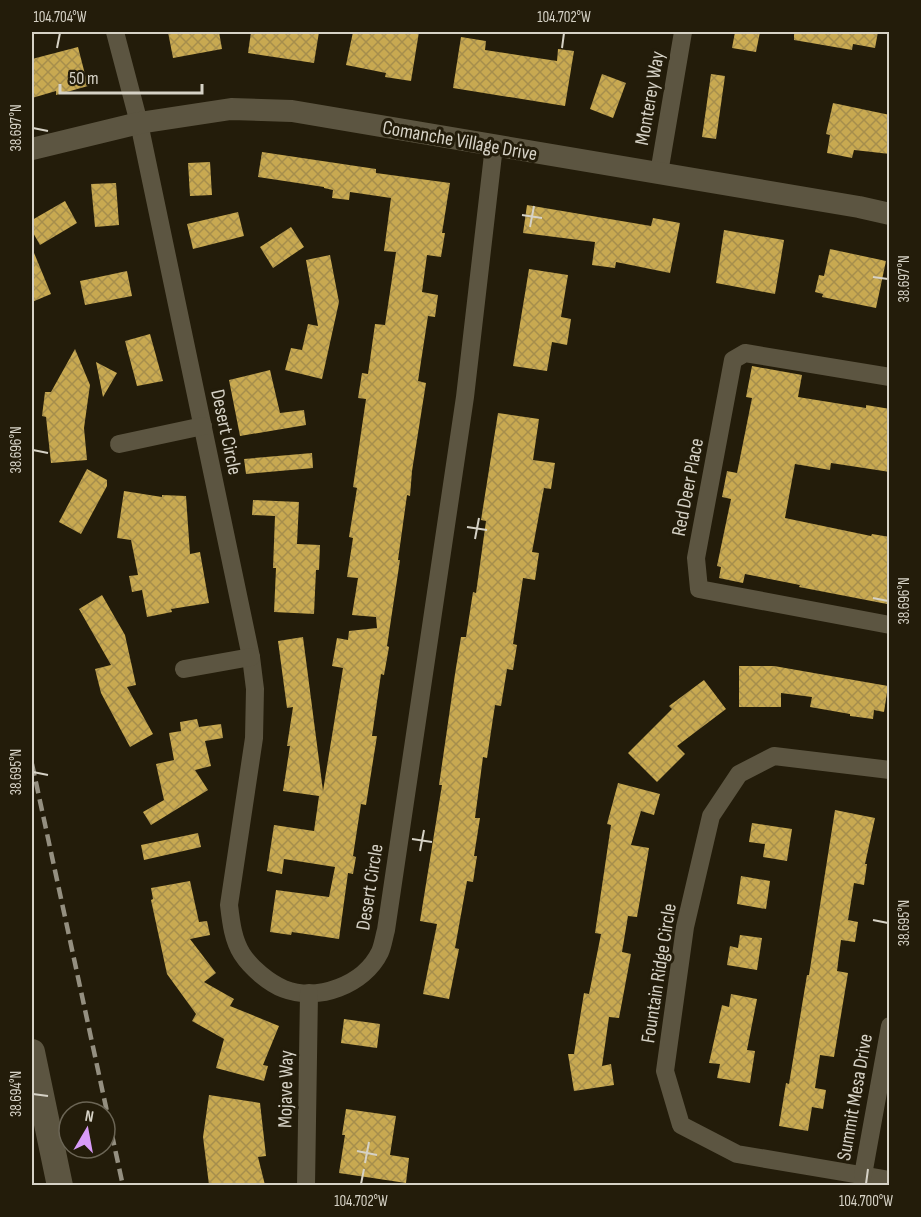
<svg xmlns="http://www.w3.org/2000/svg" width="921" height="1217" font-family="'Sofia Sans Condensed',sans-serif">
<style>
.building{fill:url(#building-cross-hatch)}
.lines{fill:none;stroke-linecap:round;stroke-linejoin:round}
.minor{stroke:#5c5541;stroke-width:18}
.tertiary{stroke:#5c5541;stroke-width:22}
.secondary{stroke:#5c5541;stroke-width:26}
.rail{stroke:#948f80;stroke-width:4.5;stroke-dasharray:12 6;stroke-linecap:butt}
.ticks{fill:none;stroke:#d6d2c6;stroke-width:2}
.labels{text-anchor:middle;stroke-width:6;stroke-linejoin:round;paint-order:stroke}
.street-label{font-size:20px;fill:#d6d2c6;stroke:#231c0a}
.neatline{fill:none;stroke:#d6d2c6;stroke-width:2}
.ticks-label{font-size:15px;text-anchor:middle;fill:#d6d2c6}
</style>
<defs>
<pattern id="building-cross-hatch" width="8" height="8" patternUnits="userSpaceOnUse" patternTransform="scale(1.5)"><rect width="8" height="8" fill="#c8a951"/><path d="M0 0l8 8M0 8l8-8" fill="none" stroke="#a68e4c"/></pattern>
</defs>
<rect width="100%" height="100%" fill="#231c0a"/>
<g class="building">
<polygon points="168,32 219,32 222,49 173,58"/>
<polygon points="251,32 319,32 314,63 248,53"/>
<polygon points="353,32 419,32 411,81 385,77 386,73 346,65"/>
<polygon points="735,32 760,32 756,52 732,48"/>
<polygon points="794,32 878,32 875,48 853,44 852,50 794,40"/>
<polygon points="461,37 486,41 485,50 557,61 558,49 574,51 565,106 453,88"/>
<polygon points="78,47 88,86 56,95 56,91 32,98 32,59"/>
<polygon points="602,74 626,83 613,118 590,109"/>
<polygon points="711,74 725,76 716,139 702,137"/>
<polygon points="833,103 890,115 890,154 854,150 852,158 827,153 830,135 826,134"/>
<polygon points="262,152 376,169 376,173 450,183 442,233 445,233 441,257 427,255 422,292 438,295 435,317 428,316 418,381 426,383 412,471 410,496 407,495 398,560 400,560 387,646 389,647 384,675 381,674 372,736 377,736 366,805 361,804 353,856 356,857 353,874 348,873 339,939 292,932 291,935 270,932 276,890 329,897 335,867 284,859 282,874 267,871 274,825 314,831 319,796 283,791 290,746 287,746 293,707 287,708 278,641 303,637 323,791 343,668 332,666 337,638 348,640 349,631 377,628 376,617 352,615 358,578 347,577 353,538 349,537 357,488 353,487 366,399 358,398 362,373 368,374 375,324 385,325 396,252 384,251 391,198 350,192 349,200 332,198 333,190 324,188 324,187 258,177"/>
<polygon points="210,162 212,195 190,196 188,163"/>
<polygon points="116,183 119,225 95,227 91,184"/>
<polygon points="65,201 77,223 40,245 32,231 32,220"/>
<polygon points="527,205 651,226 653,218 680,223 670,273 616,262 615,268 592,265 595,242 523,233"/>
<polygon points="238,212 244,236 193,249 187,224"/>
<polygon points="291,227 304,247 273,268 260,247"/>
<polygon points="724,230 784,240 775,294 716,283"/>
<polygon points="32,248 51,294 32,302"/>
<polygon points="830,249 886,261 876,308 822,297 823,294 815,292 819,275 824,276"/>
<polygon points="330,255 339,302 322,379 285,370 291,348 302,350 308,324 318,326 306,260"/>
<polygon points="529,269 568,275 561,317 571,319 567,345 552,342 547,371 513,366"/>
<polygon points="127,271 132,296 85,305 80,281"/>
<polygon points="150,334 163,381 137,386 125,341"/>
<polygon points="75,349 90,385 84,428 87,460 51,463 46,417 42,416 45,392 51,392"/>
<polygon points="96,362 117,373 103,397"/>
<polygon points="752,366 802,375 798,397 866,408 866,405 890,409 890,472 831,463 830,470 795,464 785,518 871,536 872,534 890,537 890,590 887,604 799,587 800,585 745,574 743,583 719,578 721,567 717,566 731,499 722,497 727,471 737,473 752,398 746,397"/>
<polygon points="270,370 280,413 304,410 306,425 240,436 229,380"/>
<polygon points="498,413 539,419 533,460 555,463 551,489 544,488 532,552 539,553 535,580 523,578 513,644 517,645 513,670 507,669 501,706 495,705 487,758 483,757 475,818 480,818 474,856 477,856 473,882 467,881 455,948 459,949 449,999 423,994 437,924 420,921 442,785 439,785 455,674 461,637 466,637 473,592 476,593 486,521 481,520"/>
<polygon points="312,453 313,468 246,474 244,459"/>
<polygon points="87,469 107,480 107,486 81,534 59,522"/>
<polygon points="124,491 162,497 162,495 186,496 190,554 200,552 209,603 171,609 172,612 147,617 142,590 132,592 129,576 138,575 131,540 117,538"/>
<polygon points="253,500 299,502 297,544 320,545 319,570 316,570 314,614 274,612 276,568 273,568 275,516 252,515"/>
<polygon points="102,595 125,635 136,685 127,687 153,734 130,747 101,693 95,669 111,665 79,609"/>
<polygon points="739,666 774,666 888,686 884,712 874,710 873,719 850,716 850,714 810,707 812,697 781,693 781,707 739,707"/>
<polygon points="704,680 726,709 677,746 685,754 657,782 628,753 672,709 669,706"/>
<polygon points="197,719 199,727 221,724 223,738 205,741 211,766 195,770 208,790 151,825 143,812 164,800 156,764 174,760 169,733 181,731 180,722"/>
<polygon points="618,783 660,794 654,815 641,811 631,845 649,848 637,917 628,916 622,952 631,954 619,1018 609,1017 602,1066 611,1064 614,1085 574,1091 568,1054 574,1054 584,993 589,994 601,934 595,933 611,825 607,824"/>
<polygon points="835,810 875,818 865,864 867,864 864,885 854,883 848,920 858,922 855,942 841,940 837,971 848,973 834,1057 820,1055 815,1088 826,1090 823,1109 812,1107 808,1131 779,1126 786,1083 789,1084 807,975 809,975"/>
<polygon points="752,823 792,829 787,861 763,857 765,844 749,842"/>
<polygon points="198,833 201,847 144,860 141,845"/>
<polygon points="741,876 770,881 766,909 737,904"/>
<polygon points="190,881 199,922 207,921 210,935 190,939 216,973 204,982 234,999 230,1006 279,1026 263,1065 268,1066 264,1081 216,1068 224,1039 192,1021 196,1014 167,974 151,900 153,899 151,888"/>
<polygon points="740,935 762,938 757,970 727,965 730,946 738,948"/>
<polygon points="731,994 757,999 747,1050 755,1051 750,1083 717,1078 720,1064 709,1063 722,1005 729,1007"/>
<polygon points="344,1019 380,1024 377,1048 341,1043"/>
<polygon points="209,1095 260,1103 266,1156 258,1157 265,1185 209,1185 203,1137"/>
<polygon points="346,1109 396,1116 390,1155 409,1158 406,1183 339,1173 345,1135 342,1135"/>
</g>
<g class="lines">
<g class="minor">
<path d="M115 32 139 123 251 657 255 689 254 738 229 905C231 922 233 940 242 954 251 968 269 983 284 989 318 1002 364 985 380 952 383 945 384 937 386 930L465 397 494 146"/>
<polyline points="659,173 683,32"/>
<polyline points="890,377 745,353 733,360 696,558 699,589 890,625"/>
<polyline points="119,444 203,426"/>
<polyline points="184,669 251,657"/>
<polyline points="890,770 774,756 739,774 711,816 685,927 665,1071 681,1125 737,1154 890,1180"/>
<polyline points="863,1175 890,1026"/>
<polyline points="306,1186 309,993"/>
</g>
<polyline class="tertiary" points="32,149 139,123 231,109 292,111 859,207 890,214"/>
<polyline class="secondary" points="32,1052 60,1186"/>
<polyline class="rail" points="32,764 123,1186"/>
</g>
<path class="ticks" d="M57 48 60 33M562 48 564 33M33 128 48 131M522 215 542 218M530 227 534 206M873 277 888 279M33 450 48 453M467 527 487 530M475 539 479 518M873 598 888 601M33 772 48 775M412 839 432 842M420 851 424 830M873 920 888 923M33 1094 48 1096M357 1151 377 1155M365 1163 369 1142M361 1184 364 1169M866 1184 868 1169"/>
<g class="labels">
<g class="street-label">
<text transform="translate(649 98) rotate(-80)" y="7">Monterey Way</text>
<text transform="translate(460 140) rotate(10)" y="7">Comanche Village Drive</text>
<text transform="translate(227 432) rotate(78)" y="7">Desert Circle</text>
<text transform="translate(687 487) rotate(-79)" y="7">Red Deer Place</text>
<text transform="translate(369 887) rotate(-81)" y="7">Desert Circle</text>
<text transform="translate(658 973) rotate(-81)" y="7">Fountain Ridge Circle</text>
<text transform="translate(285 1089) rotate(-89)" y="7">Mojave Way</text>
<text transform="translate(854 1097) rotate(-80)" y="7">Summit Mesa Drive</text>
</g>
</g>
<rect width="921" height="1217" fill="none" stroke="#231c0a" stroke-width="66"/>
<g transform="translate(87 1130) rotate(10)"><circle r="28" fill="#231c0a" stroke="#6b6555" stroke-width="1.5"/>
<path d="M0-4.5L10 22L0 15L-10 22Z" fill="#d89bf8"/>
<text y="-9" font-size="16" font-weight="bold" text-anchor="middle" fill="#d6d2c6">N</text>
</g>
<path d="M60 84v9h142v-9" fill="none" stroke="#d6d2c6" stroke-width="3"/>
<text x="69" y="84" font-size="18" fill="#d6d2c6" stroke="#231c0a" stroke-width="4.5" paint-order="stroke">50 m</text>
<rect x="33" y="33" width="855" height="1151" class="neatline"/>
<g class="ticks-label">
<text x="60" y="22">104.704°W</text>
<text x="564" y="22">104.702°W</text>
<text transform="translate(16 128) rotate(-90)" y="5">38.697°N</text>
<text transform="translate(904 279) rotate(-90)" y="5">38.697°N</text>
<text transform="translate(16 450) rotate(-90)" y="5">38.696°N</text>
<text transform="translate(904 601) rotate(-90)" y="5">38.696°N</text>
<text transform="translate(16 772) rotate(-90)" y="5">38.695°N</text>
<text transform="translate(904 923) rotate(-90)" y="5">38.695°N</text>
<text transform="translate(16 1094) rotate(-90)" y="5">38.694°N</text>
<text x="361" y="1206">104.702°W</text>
<text x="866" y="1206">104.700°W</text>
</g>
</svg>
